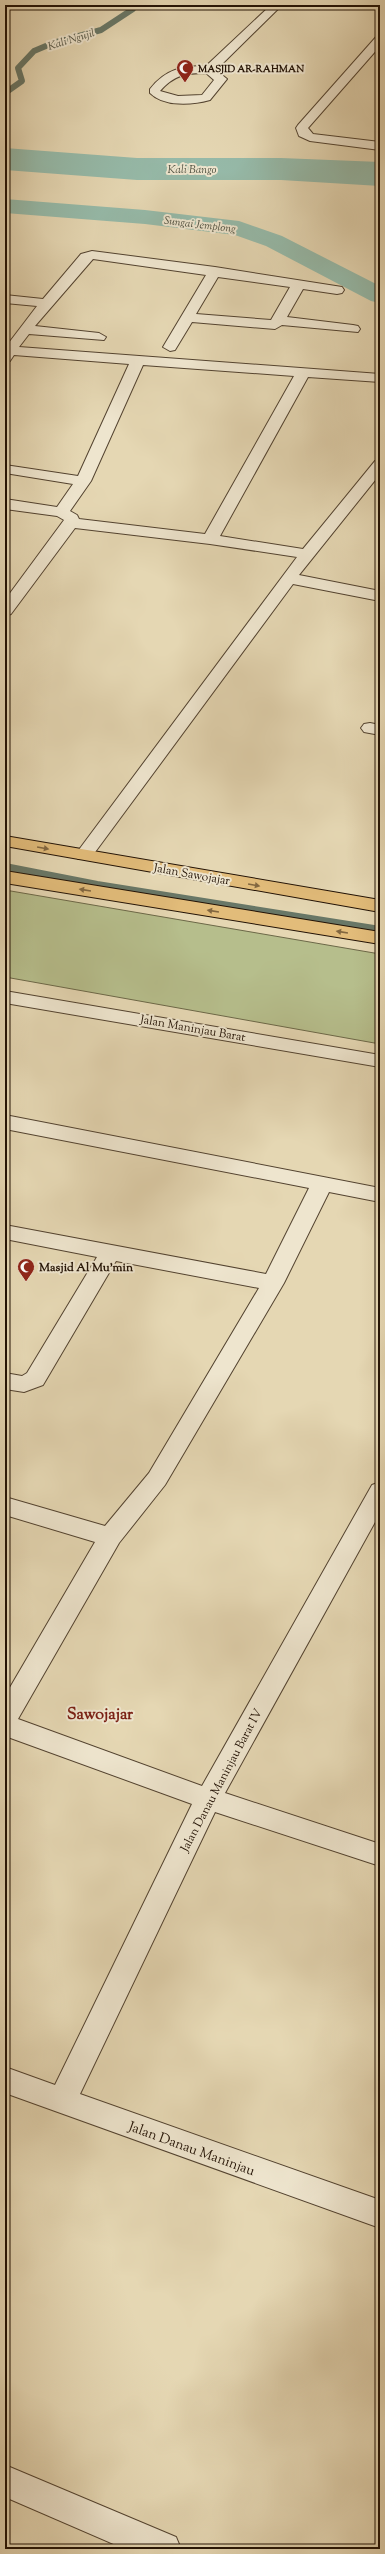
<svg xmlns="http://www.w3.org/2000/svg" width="385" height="2554" font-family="'Sorts Mill Goudy',serif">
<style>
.green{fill:#b6be8c;stroke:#6c6848}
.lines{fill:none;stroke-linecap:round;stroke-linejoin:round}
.stream-far1{stroke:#687767;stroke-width:6}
.stream{stroke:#687767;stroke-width:8}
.canal{fill:#96baa9;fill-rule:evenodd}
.river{fill:#96baa9;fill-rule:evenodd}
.minor-casing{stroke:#534330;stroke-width:2}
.major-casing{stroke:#221205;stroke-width:2}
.minor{fill:#eee5ce;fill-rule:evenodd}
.major{fill:#e2bc7a;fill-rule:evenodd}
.oneway{fill:#826740}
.labels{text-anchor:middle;stroke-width:4;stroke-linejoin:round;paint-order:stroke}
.far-poi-label{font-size:10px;font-weight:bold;fill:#221205;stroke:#eee5ce;text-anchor:start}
.far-water-label{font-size:11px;font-style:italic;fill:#4b4d3e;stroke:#eee5ce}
.street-label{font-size:12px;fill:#221205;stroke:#eee5ce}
.poi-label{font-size:12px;font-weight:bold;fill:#221205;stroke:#eee5ce;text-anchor:start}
.near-street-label{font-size:14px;fill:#221205;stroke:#eee5ce}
.district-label{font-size:16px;font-weight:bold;fill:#7a1f14;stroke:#eee5ce}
</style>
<rect width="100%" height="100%" fill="#e5d7b3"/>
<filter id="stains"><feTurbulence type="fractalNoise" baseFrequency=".005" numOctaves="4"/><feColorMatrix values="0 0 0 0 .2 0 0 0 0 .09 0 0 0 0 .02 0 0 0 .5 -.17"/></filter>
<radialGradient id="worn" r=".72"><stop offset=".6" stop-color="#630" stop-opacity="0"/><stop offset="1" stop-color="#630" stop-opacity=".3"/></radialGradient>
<polygon class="green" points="5,890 380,954 380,1044 5,977"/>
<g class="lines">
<polyline class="stream-far1" points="5,93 22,81 18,68 34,51 53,43 101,30 133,9 134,5"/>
<polyline class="stream" points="5,867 97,885 380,930"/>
<polygon class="canal" points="5,199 145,210 239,221 282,236 380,286 380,303 371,301 266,246 235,235 145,224 5,213"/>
<polygon class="river" points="5,148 137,158 281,158 380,162 380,186 281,180 137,180 5,170"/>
<defs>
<g id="minor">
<path d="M271 5H282L216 70 227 79 210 100C192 105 164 107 150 93V89C166 69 182 66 206 66ZM206 73 214 80 202 95 178 96 160 91C174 75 186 73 206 73Z"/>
<polygon points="380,36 380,46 308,128 313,134 380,142 380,150 310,141 299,136 296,128 298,125 376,37"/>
<path d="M92 251 215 267 342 287 344 290 342 293 337 294 303 289 287 317 353 325 358 326 360 329 358 332 282 325 275 329 192 322 175 350 170 351 163 347 206 275 93 259 35 326 99 333 106 337 104 340 29 334 19 347 380 374V382L308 377 220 536 303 549 375 461 380 460V474L299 575 380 591V601L293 584 90 859H78L75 855 78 851 297 557 210 544 75 528 11 614 5 616V600L64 520 57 516 5 509V499L57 507 73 484 5 473V465L78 476 129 364 14 355 10 361 5 362V348L37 306 5 303V295L43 299 81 254ZM218 277 290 287 271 320 196 314ZM143 365 294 376 205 534 79 519 77 515 70 511 91 481Z"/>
<polygon points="370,723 380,725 380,735 364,732 361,728 364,724"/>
<polygon points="5,991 380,1055 380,1067 5,1003"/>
<polygon points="5,1115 380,1188 380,1202 329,1192 284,1283 165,1485 119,1543 18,1719 202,1786 372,1485 380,1482 380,1513 225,1793 380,1844 380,1866 215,1812 80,2094 380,2200 380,2228 5,2093 5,2067 55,2085 192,1804 5,1736 5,1696 95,1542 5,1515 5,1497 105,1526 149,1473 259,1288 116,1261 43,1385 24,1392 5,1389 5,1373 22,1376 27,1373 97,1257 5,1239 5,1225 266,1274 309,1188 5,1129"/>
<polygon points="5,2465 176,2537 181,2549 125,2549 5,2497"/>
</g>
<g id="major">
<polygon points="5,836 380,900 380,912 5,846"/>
<polygon points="5,871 380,932 380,944 5,883"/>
</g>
</defs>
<use href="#minor" class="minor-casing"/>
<use href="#major" class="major-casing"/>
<use href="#minor" class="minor"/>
<use href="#major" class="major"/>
</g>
<defs><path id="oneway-solid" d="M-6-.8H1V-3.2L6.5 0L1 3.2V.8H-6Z"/></defs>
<g class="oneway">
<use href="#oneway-solid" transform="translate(43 848) rotate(10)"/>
<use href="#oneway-solid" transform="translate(254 885) rotate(10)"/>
<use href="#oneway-solid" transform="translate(85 890) rotate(-171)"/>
<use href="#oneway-solid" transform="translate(213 911) rotate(-171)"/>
<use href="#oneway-solid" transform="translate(342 932) rotate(-171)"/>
</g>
<defs>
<symbol id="mosque-pin" viewBox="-11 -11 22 30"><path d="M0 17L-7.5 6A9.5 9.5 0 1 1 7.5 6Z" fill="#8f2418" stroke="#eee5ce"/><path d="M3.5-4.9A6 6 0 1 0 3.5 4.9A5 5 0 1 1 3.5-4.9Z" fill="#fff"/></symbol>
</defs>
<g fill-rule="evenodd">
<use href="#mosque-pin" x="175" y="58" width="20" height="27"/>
<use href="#mosque-pin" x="16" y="1257" width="20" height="27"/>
</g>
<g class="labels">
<g class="far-poi-label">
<text x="198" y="72">MASJID AR-RAHMAN</text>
</g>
<g class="far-water-label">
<text transform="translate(71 39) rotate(-17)" y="4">Kali Ngujil</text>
<text x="192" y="173">Kali Bango</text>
<text transform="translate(200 224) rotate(7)" y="4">Sungai Jemplong</text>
</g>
<g class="street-label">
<text transform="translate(192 874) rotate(10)" y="4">Jalan Sawojajar</text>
<text transform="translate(193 1028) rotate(10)" y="4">Jalan Maninjau Barat</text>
<text transform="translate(221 1780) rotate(-62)" y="4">Jalan Danau Maninjau Barat IV</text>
</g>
<g class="poi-label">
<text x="39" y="1271">Masjid Al Mu'min</text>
</g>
<g class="near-street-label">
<text transform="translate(192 2148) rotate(20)" y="5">Jalan Danau Maninjau</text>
</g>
<g class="district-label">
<text x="100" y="1719">Sawojajar</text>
</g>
</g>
<rect width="385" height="2554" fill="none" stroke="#e5d7b3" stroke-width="20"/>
<rect x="6" y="6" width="373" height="2542" fill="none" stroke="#221205" stroke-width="2"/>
<rect x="10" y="10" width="365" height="2534" fill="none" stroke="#221205"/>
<rect width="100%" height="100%" filter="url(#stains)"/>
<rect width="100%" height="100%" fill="url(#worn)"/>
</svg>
